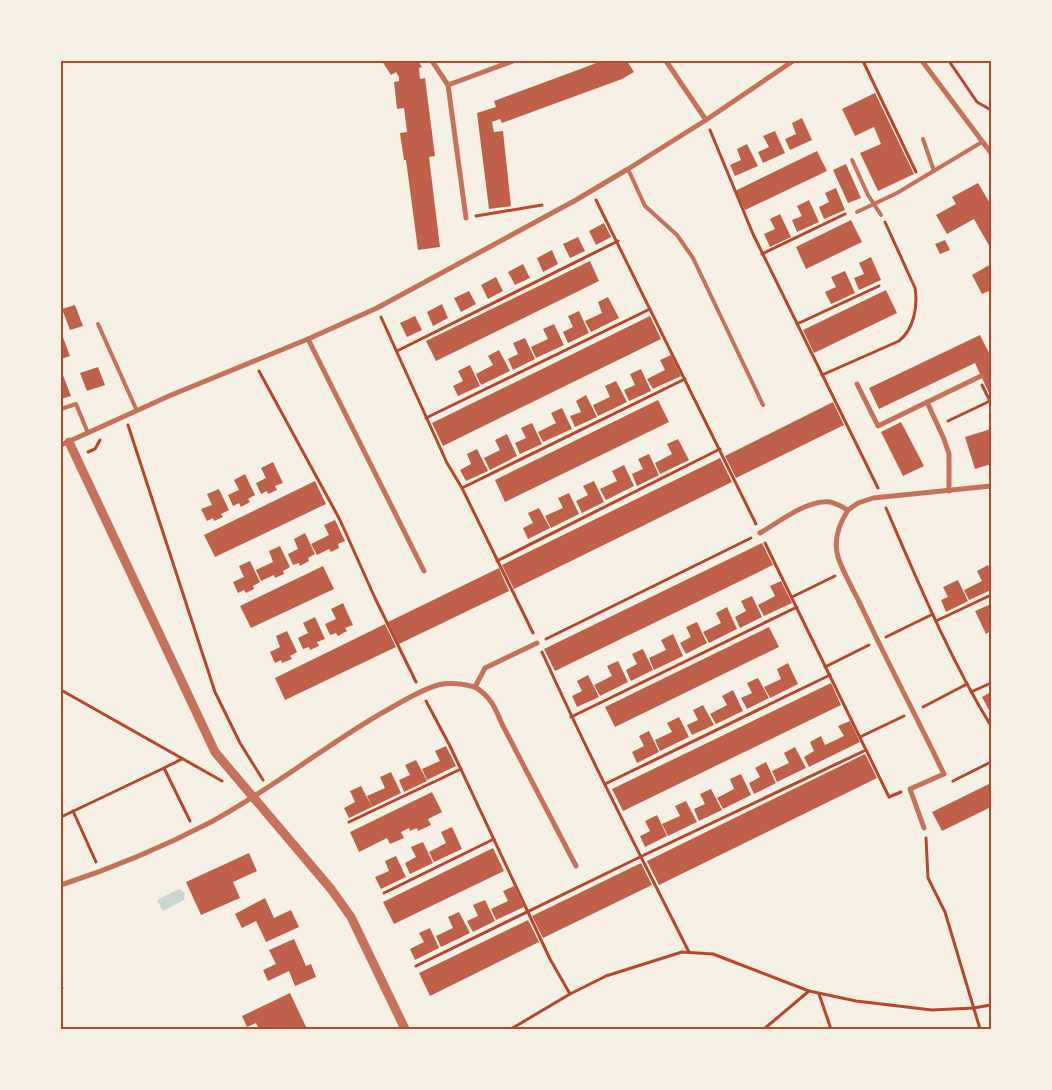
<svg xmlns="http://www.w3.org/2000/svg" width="1052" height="1090" font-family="'Work Sans',sans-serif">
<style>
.water{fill:#c9d6d2}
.building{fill:#bf614a}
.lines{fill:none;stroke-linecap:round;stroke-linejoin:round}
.path{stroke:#b5482f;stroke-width:3}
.service{stroke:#c5725c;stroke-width:4}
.minor{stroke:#c5725c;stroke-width:5}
.tertiary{stroke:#c5725c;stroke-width:9}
.neatline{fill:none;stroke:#b5482f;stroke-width:2}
</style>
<rect width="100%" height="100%" fill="#f6efe4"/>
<polygon class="water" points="179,889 185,893 184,900 163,911 157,900"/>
<g class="building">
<polygon points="382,61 418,61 422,67 419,68 420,79 425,78 435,156 429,157 440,247 418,250 406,160 404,160 400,133 407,132 404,108 397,109 394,82 399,81 399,77 396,72 391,75"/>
<polygon points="602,61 627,61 634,72 622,79 502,123 500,119 492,122 494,132 503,131 511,206 489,209 477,113 496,107 494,101"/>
<polygon points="875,93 914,174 878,191 860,153 881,144 874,127 855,136 842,109"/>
<polygon points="802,118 812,140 790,150 785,139 796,134 792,123"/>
<polygon points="775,131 785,153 763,163 758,152 769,147 763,136"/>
<polygon points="747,144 758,166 735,176 730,165 741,160 737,149"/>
<polygon points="817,151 827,171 745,210 735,191"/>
<polygon points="846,164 861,198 848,203 833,170"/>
<polygon points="978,183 991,205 991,249 974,219 947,234 936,215 956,204 952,197"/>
<polygon points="836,188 845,210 824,219 819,207 829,202 825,193"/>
<polygon points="809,200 819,222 797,232 792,220 802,216 797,206"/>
<polygon points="780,214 791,237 770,247 764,234 775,229 770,219"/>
<polygon points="851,220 862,242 806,269 796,247"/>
<polygon points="604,223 611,237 596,245 589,231"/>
<polygon points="578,237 585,251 570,258 563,244"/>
<polygon points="945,240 950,250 940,254 935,244"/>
<polygon points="552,250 558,264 543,272 537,258"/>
<polygon points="871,257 881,280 859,290 854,278 864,274 859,263"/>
<polygon points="590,261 599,281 436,361 426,341"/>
<polygon points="523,264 530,278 515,285 508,272"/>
<polygon points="991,264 991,290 982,294 972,275"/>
<polygon points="845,271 855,293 831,304 825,292 836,287 831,277"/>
<polygon points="496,277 503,291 488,299 481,285"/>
<polygon points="886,290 897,313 814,353 803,330"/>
<polygon points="469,291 476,304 461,312 454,298"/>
<polygon points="608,297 619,318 591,332 585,321 602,313 598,302"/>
<polygon points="442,304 448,318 433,326 427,312"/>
<polygon points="75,305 83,326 70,330 62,309"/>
<polygon points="579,311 589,333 568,343 563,332 573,327 568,316"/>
<polygon points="415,316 422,330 407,337 400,323"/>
<polygon points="650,316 661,339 443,446 432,423"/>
<polygon points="554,324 564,345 536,358 531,347 548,339 543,329"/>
<polygon points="61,332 70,356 61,359"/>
<polygon points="980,335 991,357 991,393 989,393 975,363 879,409 869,388"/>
<polygon points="525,338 535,359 513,370 508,359 518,354 513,343"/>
<polygon points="499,350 510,371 481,385 476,374 493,365 488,356"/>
<polygon points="671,355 681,376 653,389 647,379 665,370 660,360"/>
<polygon points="470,365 480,386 458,396 453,386 463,381 458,371"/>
<polygon points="98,367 105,385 87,391 80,373"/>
<polygon points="641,369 651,391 629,401 624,390 635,385 630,374"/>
<polygon points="61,370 71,396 61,399"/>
<polygon points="616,381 627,402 598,416 593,405 610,397 605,386"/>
<polygon points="586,395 597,417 575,427 570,416 581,412 576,401"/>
<polygon points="658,400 669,422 505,502 495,480"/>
<polygon points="833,402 844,425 736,478 725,456"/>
<polygon points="562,408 572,429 543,442 538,432 556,423 551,413"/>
<polygon points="901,422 924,466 903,476 881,432"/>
<polygon points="532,423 542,444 520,454 515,443 526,438 521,428"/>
<polygon points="991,429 991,464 975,469 965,437"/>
<polygon points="507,434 517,456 490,470 484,458 500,450 495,440"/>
<polygon points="678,439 689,460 660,474 655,463 672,454 667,444"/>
<polygon points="477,449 488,471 466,481 460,470 471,464 467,454"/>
<polygon points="649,454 659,475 637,486 632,474 643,469 638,459"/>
<polygon points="720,458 732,482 514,589 502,565"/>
<polygon points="273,462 283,483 275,486 277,490 268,494 267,491 261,494 256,483 266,478 261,468"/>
<polygon points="624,465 634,486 606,500 600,489 617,481 612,471"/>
<polygon points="245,474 255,495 248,499 250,502 241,507 239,503 233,506 228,495 239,490 234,480"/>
<polygon points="315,481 326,504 215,557 204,535"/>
<polygon points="594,481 604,502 582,513 576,501 588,495 583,486"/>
<polygon points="219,489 229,510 221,514 223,517 214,521 213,518 207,521 201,509 212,505 207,494"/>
<polygon points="569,493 579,514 551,528 545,516 563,508 558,498"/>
<polygon points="539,508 550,528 528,539 523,528 533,523 528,513"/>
<polygon points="335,520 345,541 338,544 339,548 331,552 329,549 317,555 311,544 329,535 324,525"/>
<polygon points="305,533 315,554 308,558 309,561 300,566 299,563 293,565 288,554 298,549 294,539"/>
<polygon points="762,543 773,565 555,671 544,649"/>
<polygon points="280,546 290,567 283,571 284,574 275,578 274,575 261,581 256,570 273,562 269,551"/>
<polygon points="250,561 260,582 253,586 254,589 246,593 244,590 238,593 233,582 244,577 239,566"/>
<polygon points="988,565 991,571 991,590 969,600 964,590 982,581 977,571"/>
<polygon points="323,566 334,589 251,628 240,606"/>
<polygon points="499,568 509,591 399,644 388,622"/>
<polygon points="958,580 968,601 946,612 941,600 948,597 943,587"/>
<polygon points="781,581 792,603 764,616 758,605 775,596 770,586"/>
<polygon points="752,596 762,617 740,628 735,617 746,611 741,601"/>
<polygon points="343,603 353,625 345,628 347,631 338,636 336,633 330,635 325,624 336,619 331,609"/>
<polygon points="991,604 991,631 986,634 975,611"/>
<polygon points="727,607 737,629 709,643 703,632 721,623 716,613"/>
<polygon points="315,617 325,639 317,642 319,646 310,650 309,647 303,649 298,638 308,633 303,623"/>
<polygon points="697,622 707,643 686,654 680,643 691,637 686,627"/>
<polygon points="385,624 396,647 285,700 275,678"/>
<polygon points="769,627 779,647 615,727 605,707"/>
<polygon points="287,631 297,652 290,656 292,659 282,663 281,660 275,663 270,652 280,647 276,636"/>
<polygon points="673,634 683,656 654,670 649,658 666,650 661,640"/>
<polygon points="643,649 653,670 631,681 626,670 637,664 632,654"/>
<polygon points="618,661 628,682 600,696 594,685 612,676 607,666"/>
<polygon points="788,663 798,684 770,698 764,687 781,679 777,669"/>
<polygon points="588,675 599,697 577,707 572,696 582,691 577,681"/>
<polygon points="758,678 769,698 747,709 741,698 752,693 747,683"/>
<polygon points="831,683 841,705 623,811 612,789"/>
<polygon points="733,690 743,711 716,724 710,714 727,705 722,696"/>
<polygon points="991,692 991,714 982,697"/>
<polygon points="703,705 714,725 692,735 687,725 698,720 693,710"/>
<polygon points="679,717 689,737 660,751 655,740 672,732 667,723"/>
<polygon points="850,721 860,742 809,767 804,757 814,751 810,742 821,736 825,745 844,736 838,726"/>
<polygon points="649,731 659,752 637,763 632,752 644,746 639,736"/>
<polygon points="446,746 456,766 427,780 422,769 440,761 435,751"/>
<polygon points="795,747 806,768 777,782 772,771 789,763 784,753"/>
<polygon points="865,754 877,778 659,885 647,861"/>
<polygon points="416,760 427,781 404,792 399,780 410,775 405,765"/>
<polygon points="766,762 776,783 754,794 749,783 760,777 755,768"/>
<polygon points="391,772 401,793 372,807 367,796 385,788 380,777"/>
<polygon points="741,774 751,795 723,809 717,798 734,789 730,779"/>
<polygon points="991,783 991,807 942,831 932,812"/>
<polygon points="361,786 372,807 349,818 344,808 355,802 350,791"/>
<polygon points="711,789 722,810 699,821 694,809 705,804 700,794"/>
<polygon points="432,792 442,812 428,819 431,825 418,831 417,828 410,831 409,828 401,832 404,838 390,844 387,838 359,852 350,832"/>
<polygon points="686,801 697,822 668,836 662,824 680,816 675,806"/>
<polygon points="657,815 667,836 645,847 640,836 650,831 645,821"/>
<polygon points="452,827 462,849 434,862 429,852 446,843 441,832"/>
<polygon points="423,842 433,863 410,874 405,863 416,857 411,847"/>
<polygon points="493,848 504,871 394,924 383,902"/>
<polygon points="249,853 257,871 233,882 240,898 201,915 186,882"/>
<polygon points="396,856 406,877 381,889 375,877 389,871 385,861"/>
<polygon points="641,863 652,885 543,938 532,916"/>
<polygon points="514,886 524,907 496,920 491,909 508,901 503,891"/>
<polygon points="265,898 274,918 291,910 299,927 266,942 256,921 242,928 235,914"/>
<polygon points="485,900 495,921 473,932 467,921 478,916 473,905"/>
<polygon points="459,912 470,933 441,947 436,936 453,928 448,917"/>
<polygon points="528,920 539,942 430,996 419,973"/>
<polygon points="430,928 439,948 415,960 410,949 424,942 419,933"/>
<polygon points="294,939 306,966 311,964 316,977 295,986 289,971 268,981 263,970 276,964 269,950"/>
<polygon points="290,993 307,1029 259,1029 256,1023 247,1027 242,1016"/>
</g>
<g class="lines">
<g class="path">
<polyline points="863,61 916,172"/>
<polyline points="949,61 977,102 991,110"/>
<polyline points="710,130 753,234 878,488"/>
<polyline points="596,200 756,524"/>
<polyline points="476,216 542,205"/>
<polyline points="762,254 845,214"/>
<polyline points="381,317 447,463 462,488 533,633"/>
<polyline points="797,324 879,286"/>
<polyline points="397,351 618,241"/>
<polyline points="259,371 340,520 375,598 416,682"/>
<path d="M822 375 899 341C914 329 918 306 915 288L885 222"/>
<polyline points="426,418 650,309"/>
<polyline points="948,421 990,401 982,385"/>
<polyline points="128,425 215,692 240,743 263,780"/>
<polyline points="88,452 95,449 100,440"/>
<polyline points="462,488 685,379"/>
<path d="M886 508C918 582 949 657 991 726"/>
<polyline points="765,543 889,797 901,792"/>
<polyline points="497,561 720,449"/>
<polyline points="792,597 835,576"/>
<polyline points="936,621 991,595"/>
<polyline points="886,637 933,614"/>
<polyline points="546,639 751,538"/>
<path d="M542 652C588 754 639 853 689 952"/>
<polyline points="825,667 869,645"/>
<polyline points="61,690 222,781"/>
<polyline points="971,692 991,683"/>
<polyline points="426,701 450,746 550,959 570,994"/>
<polyline points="923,707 967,684"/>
<polyline points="571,717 797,607"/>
<polyline points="860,737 904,716"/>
<polyline points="164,768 182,759"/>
<polyline points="953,781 991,762"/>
<polyline points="605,784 830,675"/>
<polyline points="73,811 96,862"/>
<polyline points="61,817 164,768 190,821"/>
<polyline points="349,822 461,769"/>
<polyline points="926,838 928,878 945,912 980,1029"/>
<polyline points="384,893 494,839"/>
<polyline points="416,966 640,857 866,750"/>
<polyline points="61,987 62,988"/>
<polyline points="819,994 831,1029"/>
<polyline points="511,1029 570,994 606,976 682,952 713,954 809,991 856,1001 932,1010 973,1008 991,1005"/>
<polyline points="764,1029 809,991"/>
</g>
<g class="service">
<polyline points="923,139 934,171"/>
<polyline points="852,160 868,195 881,215"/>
<polyline points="628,169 645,206 677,235 693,258 763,405"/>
<polyline points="857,212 897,193 982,142"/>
<polyline points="98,324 137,411"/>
<polyline points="61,409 76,404 88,433"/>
</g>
<g class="minor">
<polyline points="432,61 448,85 466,218"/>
<polyline points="666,61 706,120"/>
<polyline points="922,61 991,153"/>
<polyline points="448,85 513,61"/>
<polyline points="308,339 424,571"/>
<polyline points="857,384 878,426 981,376"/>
<polyline points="927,402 944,439 949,454 949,491"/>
<polyline points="61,445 169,396 308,339 377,308 576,200 628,169 706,120 793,61"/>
<path d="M848 510C839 524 833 540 838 557 843 573 857 596 864 612 890 667 918 720 944 774L910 789 924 828"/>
<path d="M760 533C779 522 808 499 830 502 836 503 842 507 848 510L858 503 873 498 991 486"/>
<path d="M475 687C490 696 495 707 502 724L576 866"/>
<path d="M61 885C113 868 163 847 211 822 270 790 322 748 380 714 399 704 417 691 438 685 450 682 463 684 475 687L485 668 537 643"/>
</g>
<polyline class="tertiary" points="69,442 215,752 331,889 351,917 405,1029"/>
</g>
<rect width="1052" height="1090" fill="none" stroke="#f6efe4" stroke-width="125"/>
<rect x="62" y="62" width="928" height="966" class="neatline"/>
</svg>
